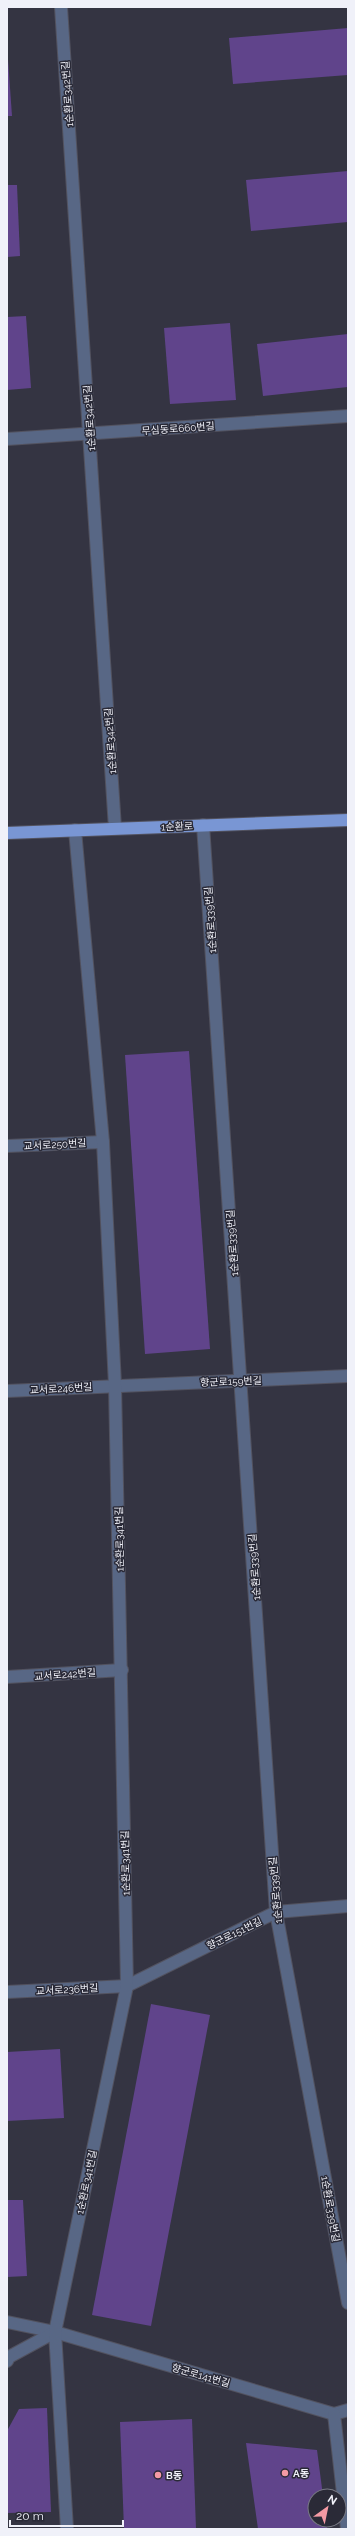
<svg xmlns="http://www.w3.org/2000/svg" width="355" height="2536" font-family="Raleway,'Noto Sans KR',sans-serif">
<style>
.building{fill:#60448b}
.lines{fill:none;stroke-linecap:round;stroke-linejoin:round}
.minor-casing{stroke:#52525f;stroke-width:14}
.major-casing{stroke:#52525f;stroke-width:14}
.minor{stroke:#586785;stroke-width:12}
.major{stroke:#7996d4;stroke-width:12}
.poi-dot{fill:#f49aa4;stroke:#2a2a37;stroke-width:1.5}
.labels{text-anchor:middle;stroke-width:3;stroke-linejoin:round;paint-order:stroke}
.street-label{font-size:10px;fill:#f0f1f9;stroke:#2a2a37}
.poi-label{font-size:10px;font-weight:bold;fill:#f0f1f9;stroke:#2a2a37;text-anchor:start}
</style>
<rect width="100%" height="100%" fill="#343442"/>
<g class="building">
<polygon points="348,28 348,75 233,84 229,38"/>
<polygon points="7,45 12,116 7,116"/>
<polygon points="348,171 348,222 251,231 246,180"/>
<polygon points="7,185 17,185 20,256 7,257"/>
<polygon points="26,316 31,388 7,390 7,317"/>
<polygon points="230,323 236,400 170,404 164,328"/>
<polygon points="348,334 348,387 263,396 257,344"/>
<polygon points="189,1051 210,1349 145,1354 125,1055"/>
<polygon points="151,2004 210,2015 151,2326 92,2315"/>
<polygon points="60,2049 64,2118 7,2121 7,2052"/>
<polygon points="7,2200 23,2200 27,2276 7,2277"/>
<polygon points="47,2408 51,2512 7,2513 7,2431 19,2409"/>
<polygon points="192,2419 196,2529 124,2529 120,2422"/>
<polygon points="246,2443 317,2450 323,2496 315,2496 315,2520 326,2520 327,2529 258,2529"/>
</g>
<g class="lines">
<defs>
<g id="minor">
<polyline points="61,7 115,828"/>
<polyline points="7,439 348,416"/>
<polyline points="203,825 276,1912 348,2303"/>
<polyline points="7,1146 103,1142"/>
<polyline points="7,1391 348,1376"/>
<polyline points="7,1677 122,1670"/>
<polyline points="7,1992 127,1986 276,1912 348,1906"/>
<polyline points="7,2322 55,2332 334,2414 348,2410"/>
<polyline points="7,2361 9,2357 55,2332"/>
<polyline points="334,2414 347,2529"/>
<polyline points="67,2529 55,2332 127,1986 115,1385 103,1142 75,830"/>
</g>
<polyline id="major" points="7,833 348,820"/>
</defs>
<use href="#minor" class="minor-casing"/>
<use href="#major" class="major-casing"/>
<use href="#minor" class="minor"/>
<use href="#major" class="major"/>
</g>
<g class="poi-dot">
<circle cx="285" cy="2473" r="4"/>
<circle cx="158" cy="2475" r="4"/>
</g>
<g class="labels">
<g class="street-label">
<text transform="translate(67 94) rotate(-94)" y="4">1순환로342번길</text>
<text transform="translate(89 418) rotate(-94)" y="4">1순환로342번길</text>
<text transform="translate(178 428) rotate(-4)" y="4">무심동로660번길</text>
<text transform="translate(110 741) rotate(-94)" y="4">1순환로342번길</text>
<text transform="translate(177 826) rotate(-2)" y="4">1순환로</text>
<text transform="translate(210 920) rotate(-94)" y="4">1순환로339번길</text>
<text transform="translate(55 1144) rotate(-3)" y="4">교서로250번길</text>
<text transform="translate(232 1243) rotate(-94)" y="4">1순환로339번길</text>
<text transform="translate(231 1381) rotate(-2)" y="4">향군로159번길</text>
<text transform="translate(61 1388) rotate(-3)" y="4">교서로246번길</text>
<text transform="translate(119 1539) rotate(-91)" y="4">1순환로341번길</text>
<text transform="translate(254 1567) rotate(-94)" y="4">1순환로339번길</text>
<text transform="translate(65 1674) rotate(-4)" y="4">교서로242번길</text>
<text transform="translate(125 1863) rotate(-91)" y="4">1순환로341번길</text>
<text transform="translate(275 1890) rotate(-95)" y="4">1순환로339번길</text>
<text transform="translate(234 1933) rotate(-26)" y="4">향군로151번길</text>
<text transform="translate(67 1989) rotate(-3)" y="4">교서로236번길</text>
<text transform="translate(86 2182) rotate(-78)" y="4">1순환로341번길</text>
<text transform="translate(331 2209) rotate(80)" y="4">1순환로339번길</text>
<text transform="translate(201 2375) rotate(16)" y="4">향군로141번길</text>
</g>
<g class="poi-label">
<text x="293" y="2477">A동</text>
<text x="166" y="2479">B동</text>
</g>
</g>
<rect width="355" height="2536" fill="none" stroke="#f0f1f9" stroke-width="16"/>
<g transform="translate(327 2508) rotate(33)"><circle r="19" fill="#2a2a37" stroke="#797a85"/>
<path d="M0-3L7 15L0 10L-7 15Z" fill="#f49aa4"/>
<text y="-6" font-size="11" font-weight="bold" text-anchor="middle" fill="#f0f1f9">N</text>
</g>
<path d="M10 2520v6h113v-6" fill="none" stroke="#f0f1f9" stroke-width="2"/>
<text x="16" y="2520" font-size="12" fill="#f0f1f9" stroke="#2a2a37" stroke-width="3" paint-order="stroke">20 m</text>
</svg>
